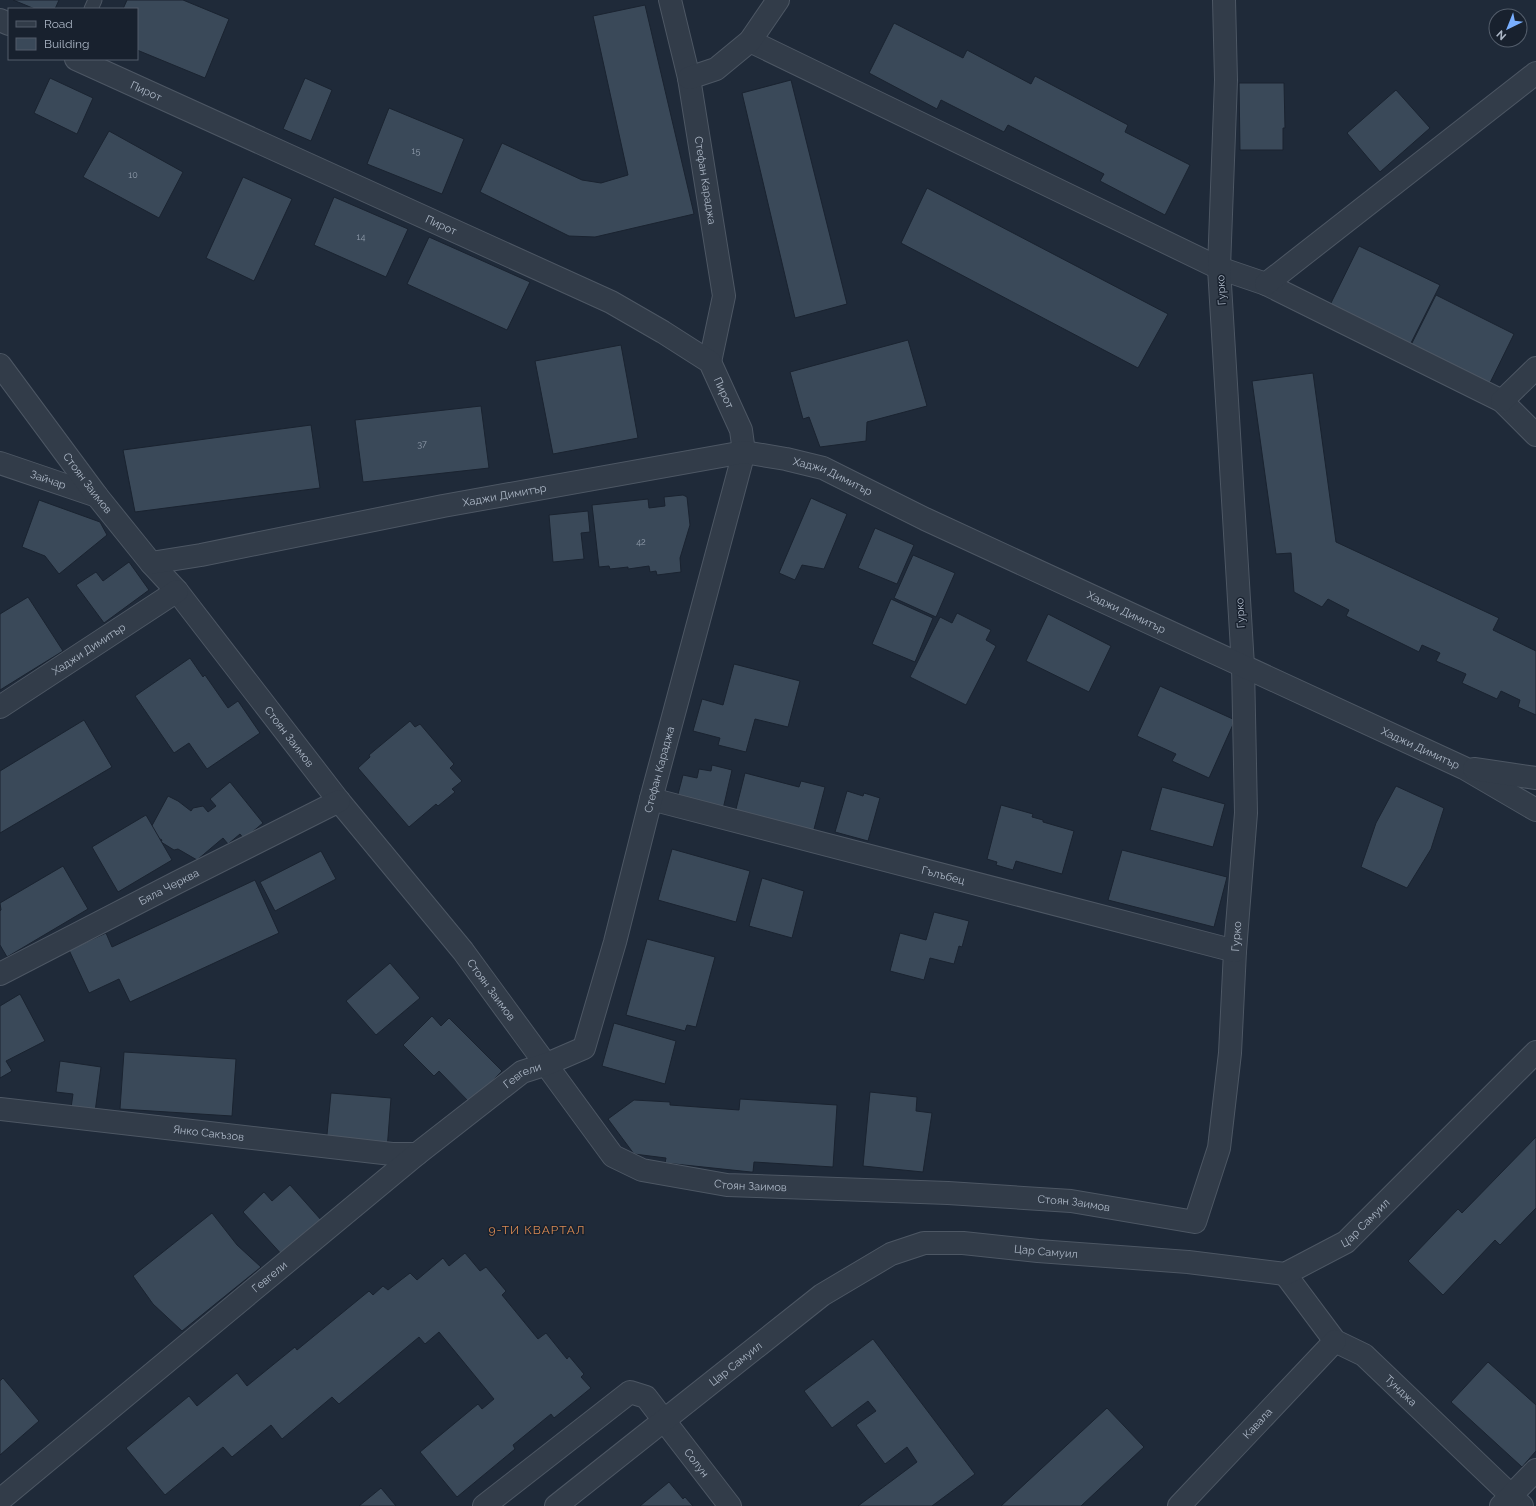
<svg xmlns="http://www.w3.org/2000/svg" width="1536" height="1506" font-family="Raleway,sans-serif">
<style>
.building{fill:#3a4959;stroke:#1a2330}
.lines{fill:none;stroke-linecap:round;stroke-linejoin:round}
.service-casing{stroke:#4d5764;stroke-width:15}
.minor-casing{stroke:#4d5764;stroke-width:24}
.tertiary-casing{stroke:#4d5764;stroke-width:24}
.service{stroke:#323c49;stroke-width:13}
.minor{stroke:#323c49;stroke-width:22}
.tertiary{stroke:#323c49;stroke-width:22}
.labels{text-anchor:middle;stroke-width:3;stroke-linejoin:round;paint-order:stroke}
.number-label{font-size:9px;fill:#909cab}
.street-label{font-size:11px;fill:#acb7c6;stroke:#18212e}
.neighbourhood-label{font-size:12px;letter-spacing:1px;fill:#db8b53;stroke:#18212e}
</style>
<rect width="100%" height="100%" fill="#1f2a39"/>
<g class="building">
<polygon points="13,0 59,0 55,9 35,9"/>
<polygon points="127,0 183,0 229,19 205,78 137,50 137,9 123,9"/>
<polygon points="645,5 694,214 595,237 569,236 480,192 502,143 582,180 601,183 628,175 593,16"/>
<polygon points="894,23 963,58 967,50 1031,84 1035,76 1128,125 1125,132 1190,165 1165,215 1100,181 1104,174 1008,125 1004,132 941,100 937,109 869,73"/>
<polygon points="50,78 93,98 77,134 34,113"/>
<polygon points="305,78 332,90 311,141 283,129"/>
<polygon points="791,80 847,304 795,318 742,93"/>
<polygon points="1239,83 1284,83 1285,128 1283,128 1283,150 1240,150"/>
<polygon points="1396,90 1430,128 1380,172 1347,133"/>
<polygon points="389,108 464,139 442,194 367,164"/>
<polygon points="109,131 183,172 159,218 83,177"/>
<polygon points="243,177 292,199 254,281 206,258"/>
<polygon points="927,188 1168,314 1138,368 901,243"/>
<polygon points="334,197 408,229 386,277 314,245"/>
<polygon points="429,237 530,282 507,330 407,284"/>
<polygon points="1359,246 1440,285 1410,345 1330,305"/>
<polygon points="1436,295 1514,334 1486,391 1408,351"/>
<polygon points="908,340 927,406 867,422 866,441 820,447 809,417 803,419 790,372"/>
<polygon points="621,345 638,438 553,454 535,361"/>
<polygon points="1313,373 1336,542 1499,618 1493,630 1536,651 1536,715 1518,707 1520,700 1501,691 1497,699 1462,683 1466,674 1436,661 1440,653 1422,645 1419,652 1346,616 1349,610 1328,599 1322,607 1294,592 1291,553 1276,554 1252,381"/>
<polygon points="481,406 489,468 363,482 355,420"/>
<polygon points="311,425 320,488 135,512 123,450"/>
<polygon points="683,495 687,497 690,525 680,558 681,572 657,575 656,571 650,572 649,566 628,569 628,567 610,569 609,566 599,567 592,505 648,499 649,508 665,506 664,497"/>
<polygon points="811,498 847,514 824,569 802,565 795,580 779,573"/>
<polygon points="39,500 100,522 107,535 59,574 45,556 22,547"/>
<polygon points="588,511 590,532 581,533 584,559 553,562 549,515"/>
<polygon points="875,528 914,545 897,584 858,568"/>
<polygon points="913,555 955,573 936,617 894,598"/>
<polygon points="129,562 149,590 104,623 76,585 96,572 103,581"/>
<polygon points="28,597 63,651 0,690 0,614"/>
<polygon points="891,599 933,618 915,662 872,644"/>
<polygon points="957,613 991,630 986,640 996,646 966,705 910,677 940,617 952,623"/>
<polygon points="1048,614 1111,646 1089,692 1026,661"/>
<polygon points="190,658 203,677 205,675 228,708 238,701 260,733 207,769 189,743 174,753 135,696"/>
<polygon points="734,664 800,681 788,727 755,719 746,752 718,745 720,738 693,731 702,699 723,705"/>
<polygon points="1160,686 1235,720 1209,778 1172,761 1176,754 1137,736"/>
<polygon points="84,720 112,767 0,833 0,771"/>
<polygon points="410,721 415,727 420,724 454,764 450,768 462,781 452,789 455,792 438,806 436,804 409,827 358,768 370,757 369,755"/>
<polygon points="712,765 732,770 723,809 677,798 683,775 697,778 699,769 711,771"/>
<polygon points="745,773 799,787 801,781 825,787 813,833 735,813"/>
<polygon points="230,782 263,823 244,839 240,834 228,844 223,838 197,860 178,849 174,850 161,842 162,840 148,833 168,796 178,801 191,811 193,808 203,806 208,812 216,806 210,799"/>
<polygon points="1396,786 1444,808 1431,849 1407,888 1361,867 1376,823"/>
<polygon points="1162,787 1225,804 1213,847 1150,830"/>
<polygon points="847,791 863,796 864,793 880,798 868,841 835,832"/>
<polygon points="1001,805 1033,814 1032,817 1043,820 1043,822 1074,831 1062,874 1016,861 1013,870 996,865 997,862 987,859"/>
<polygon points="146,815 172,860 118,892 92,847"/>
<polygon points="672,849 750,871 736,922 658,900"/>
<polygon points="1122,850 1227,877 1214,927 1108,900"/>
<polygon points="321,851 336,879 275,911 260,882"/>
<polygon points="63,866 88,909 7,957 0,945 0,911 1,910 0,903"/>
<polygon points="762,878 804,891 792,938 749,926"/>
<polygon points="255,880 279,933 130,1002 119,979 89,993 69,950 106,933 112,947"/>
<polygon points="934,912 969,921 962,947 959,946 954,964 930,958 924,980 890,971 900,933 926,940"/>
<polygon points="647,939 715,957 696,1027 687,1025 685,1031 626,1015"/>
<polygon points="390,963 420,998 376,1035 346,1001"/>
<polygon points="20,994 45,1041 6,1061 12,1071 0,1078 0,1006"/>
<polygon points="432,1016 441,1026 449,1018 502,1071 470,1103 439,1071 434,1076 403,1045"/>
<polygon points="614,1023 676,1041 665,1084 602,1066"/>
<polygon points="124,1052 236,1059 232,1116 120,1109"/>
<polygon points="60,1061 101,1067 95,1112 71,1108 73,1094 56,1092"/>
<polygon points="870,1092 917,1097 916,1111 932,1113 923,1172 863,1166"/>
<polygon points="331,1093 391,1098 387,1150 326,1145"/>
<polygon points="740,1099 837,1105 833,1167 754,1162 753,1172 751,1172 665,1163 666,1158 634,1154 608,1119 634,1100 670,1102 670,1105 739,1110"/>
<polygon points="1536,1137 1536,1208 1500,1245 1495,1240 1443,1295 1408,1261 1458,1209 1462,1213"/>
<polygon points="290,1185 322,1221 284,1257 243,1212 264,1192 272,1201"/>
<polygon points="212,1213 237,1245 261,1267 182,1331 153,1304 133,1276"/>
<polygon points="465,1253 480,1271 486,1267 506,1291 502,1295 538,1339 546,1333 567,1359 569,1356 584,1374 581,1377 591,1388 554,1418 551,1414 513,1445 515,1449 457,1497 420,1452 478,1404 482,1409 494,1399 439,1332 425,1344 419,1337 339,1404 332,1397 282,1439 271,1425 232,1457 223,1447 165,1495 126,1448 189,1396 197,1406 237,1373 247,1386 295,1347 297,1350 369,1291 373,1295 383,1286 388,1290 410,1273 417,1280 443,1258 449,1266"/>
<polygon points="873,1339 975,1474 932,1506 858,1506 917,1462 907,1447 885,1464 856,1425 876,1411 868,1401 832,1428 804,1391"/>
<polygon points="1488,1362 1536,1405 1536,1451 1522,1467 1451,1402"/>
<polygon points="3,1378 39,1421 0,1455 0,1381"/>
<polygon points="1107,1408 1144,1447 1081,1506 1001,1506"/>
<polygon points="669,1482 683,1499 685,1497 693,1506 640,1506"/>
<polygon points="381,1488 396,1506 359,1506"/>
</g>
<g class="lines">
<defs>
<polyline id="service" points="91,9 95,0"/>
<g id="minor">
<path id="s1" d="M670 0 689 78 724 296 710 362"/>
<polyline points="750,41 1219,268 1266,284 1502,401 1536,435"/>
<polyline points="689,78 716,69 750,41 778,0"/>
<polyline points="1266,284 1536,73"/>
<polyline points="1502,401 1536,368"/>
<path id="s2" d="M0 463 97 496"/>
<path id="s3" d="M151 563 177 591 339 801 463 951 613 1156 642 1170 727 1185 948 1193 1071 1201 1195 1222 1219 1148 1230 1053 1235 951 1246 813 1243 666 1219 268 1226 80 1224 0"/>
<path id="s4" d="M0 707 177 591"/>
<path id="s5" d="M651 799 1235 951"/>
<path id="s6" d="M0 974 176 883 339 801"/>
<path id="s7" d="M0 1109 392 1154H417"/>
<path id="s8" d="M1285 1274 1335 1341 1364 1355 1522 1506"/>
<path id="s9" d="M0 1500 417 1154 522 1072 547 1064 584 1048 615 942 651 799 744 452"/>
<path id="s10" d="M484 1506 630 1392 646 1397 730 1506"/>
<path id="s11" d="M1179 1506 1335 1341"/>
<polyline points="1501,1506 1536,1470"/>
</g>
<g id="tertiary">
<polyline points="0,20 9,24"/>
<path id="s12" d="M76 59 611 302 663 332 710 362 741 430 744 452"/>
<path id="s13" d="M0 365 97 496 151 563 201 555 443 506 744 452 786 459 823 468 925 519 1464 768 1536 810"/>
<polyline points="1474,769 1536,778"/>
<path id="s14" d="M556 1506 822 1295 891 1254 924 1243H963L1038 1251 1188 1262 1285 1274 1346 1242 1536 1052"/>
</g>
</defs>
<use href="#service" class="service-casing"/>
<use href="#minor" class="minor-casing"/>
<use href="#tertiary" class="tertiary-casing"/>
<use href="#service" class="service"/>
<use href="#minor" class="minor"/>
<use href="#tertiary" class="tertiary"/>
</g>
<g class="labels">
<g class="number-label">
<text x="416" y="154">15</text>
<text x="133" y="178">10</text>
<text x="361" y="240">14</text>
<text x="422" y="447">37</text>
<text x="641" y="545">42</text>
</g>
<g class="street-label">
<text dy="4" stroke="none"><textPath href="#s12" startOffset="77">Пирот</textPath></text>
<text dy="4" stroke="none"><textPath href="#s1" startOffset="184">Стефан Караджа</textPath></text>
<text dy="4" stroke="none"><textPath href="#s12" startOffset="401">Пирот</textPath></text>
<text transform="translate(1221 290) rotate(-93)" y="4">Гурко</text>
<text dy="4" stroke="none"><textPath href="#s12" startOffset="737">Пирот</textPath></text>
<text dy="4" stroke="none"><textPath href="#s13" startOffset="945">Хаджи Димитър</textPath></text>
<text dy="4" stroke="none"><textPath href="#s2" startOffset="51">Зайчар</textPath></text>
<text dy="4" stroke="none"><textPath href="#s13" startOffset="147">Стоян Заимов</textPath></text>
<text dy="4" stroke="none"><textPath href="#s13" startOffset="609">Хаджи Димитър</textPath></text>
<text dy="4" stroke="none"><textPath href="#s13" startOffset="1269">Хаджи Димитър</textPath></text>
<text transform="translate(1240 613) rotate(-93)" y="4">Гурко</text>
<text dy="4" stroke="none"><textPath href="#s4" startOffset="106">Хаджи Димитър</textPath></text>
<text dy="4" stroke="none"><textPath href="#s3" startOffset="222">Стоян Заимов</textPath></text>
<text dy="4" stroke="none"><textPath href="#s13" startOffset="1593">Хаджи Димитър</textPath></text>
<text dy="4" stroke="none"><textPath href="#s9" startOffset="1030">Стефан Караджа</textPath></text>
<text dy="4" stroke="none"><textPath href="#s5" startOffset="302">Гълъбец</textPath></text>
<text dy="4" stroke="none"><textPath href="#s6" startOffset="190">Бяла Черква</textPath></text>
<text dy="4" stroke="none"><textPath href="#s3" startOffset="1631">Гурко</textPath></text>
<text dy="4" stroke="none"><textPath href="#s3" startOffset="546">Стоян Заимов</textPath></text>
<text dy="4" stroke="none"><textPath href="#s9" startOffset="674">Гевгели</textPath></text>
<text dy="4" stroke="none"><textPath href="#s7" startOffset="210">Янко Сакъзов</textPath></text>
<text dy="4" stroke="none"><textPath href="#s3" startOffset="894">Стоян Заимов</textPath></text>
<text dy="4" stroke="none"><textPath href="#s3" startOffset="1218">Стоян Заимов</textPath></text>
<text dy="4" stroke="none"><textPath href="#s14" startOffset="913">Цар Самуил</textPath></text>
<text dy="4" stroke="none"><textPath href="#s14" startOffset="577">Цар Самуил</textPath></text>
<text dy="4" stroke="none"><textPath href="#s9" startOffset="350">Гевгели</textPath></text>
<text dy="4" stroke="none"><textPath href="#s14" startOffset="229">Цар Самуил</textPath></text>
<text dy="4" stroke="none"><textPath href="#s8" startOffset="167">Тунджа</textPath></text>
<text dy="4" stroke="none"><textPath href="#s11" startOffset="114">Кавала</textPath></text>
<text dy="4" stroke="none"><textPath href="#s10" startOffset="285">Солун</textPath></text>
</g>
<g class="neighbourhood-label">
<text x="537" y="1234">9-ТИ КВАРТАЛ</text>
</g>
</g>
<rect x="8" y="8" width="130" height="52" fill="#18212e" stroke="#535d6b"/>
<rect x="16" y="21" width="20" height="6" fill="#323c49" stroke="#535d6b"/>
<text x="44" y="28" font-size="12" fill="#acb7c6">Road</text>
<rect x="16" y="38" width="20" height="12" fill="#3a4959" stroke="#535d6b"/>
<text x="44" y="48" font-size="12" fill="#acb7c6">Building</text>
<g transform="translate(1508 28) rotate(223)"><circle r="19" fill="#18212e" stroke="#535d6b"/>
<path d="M0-3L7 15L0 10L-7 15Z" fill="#79afff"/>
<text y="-6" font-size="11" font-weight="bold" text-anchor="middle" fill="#acb7c6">N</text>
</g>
</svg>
